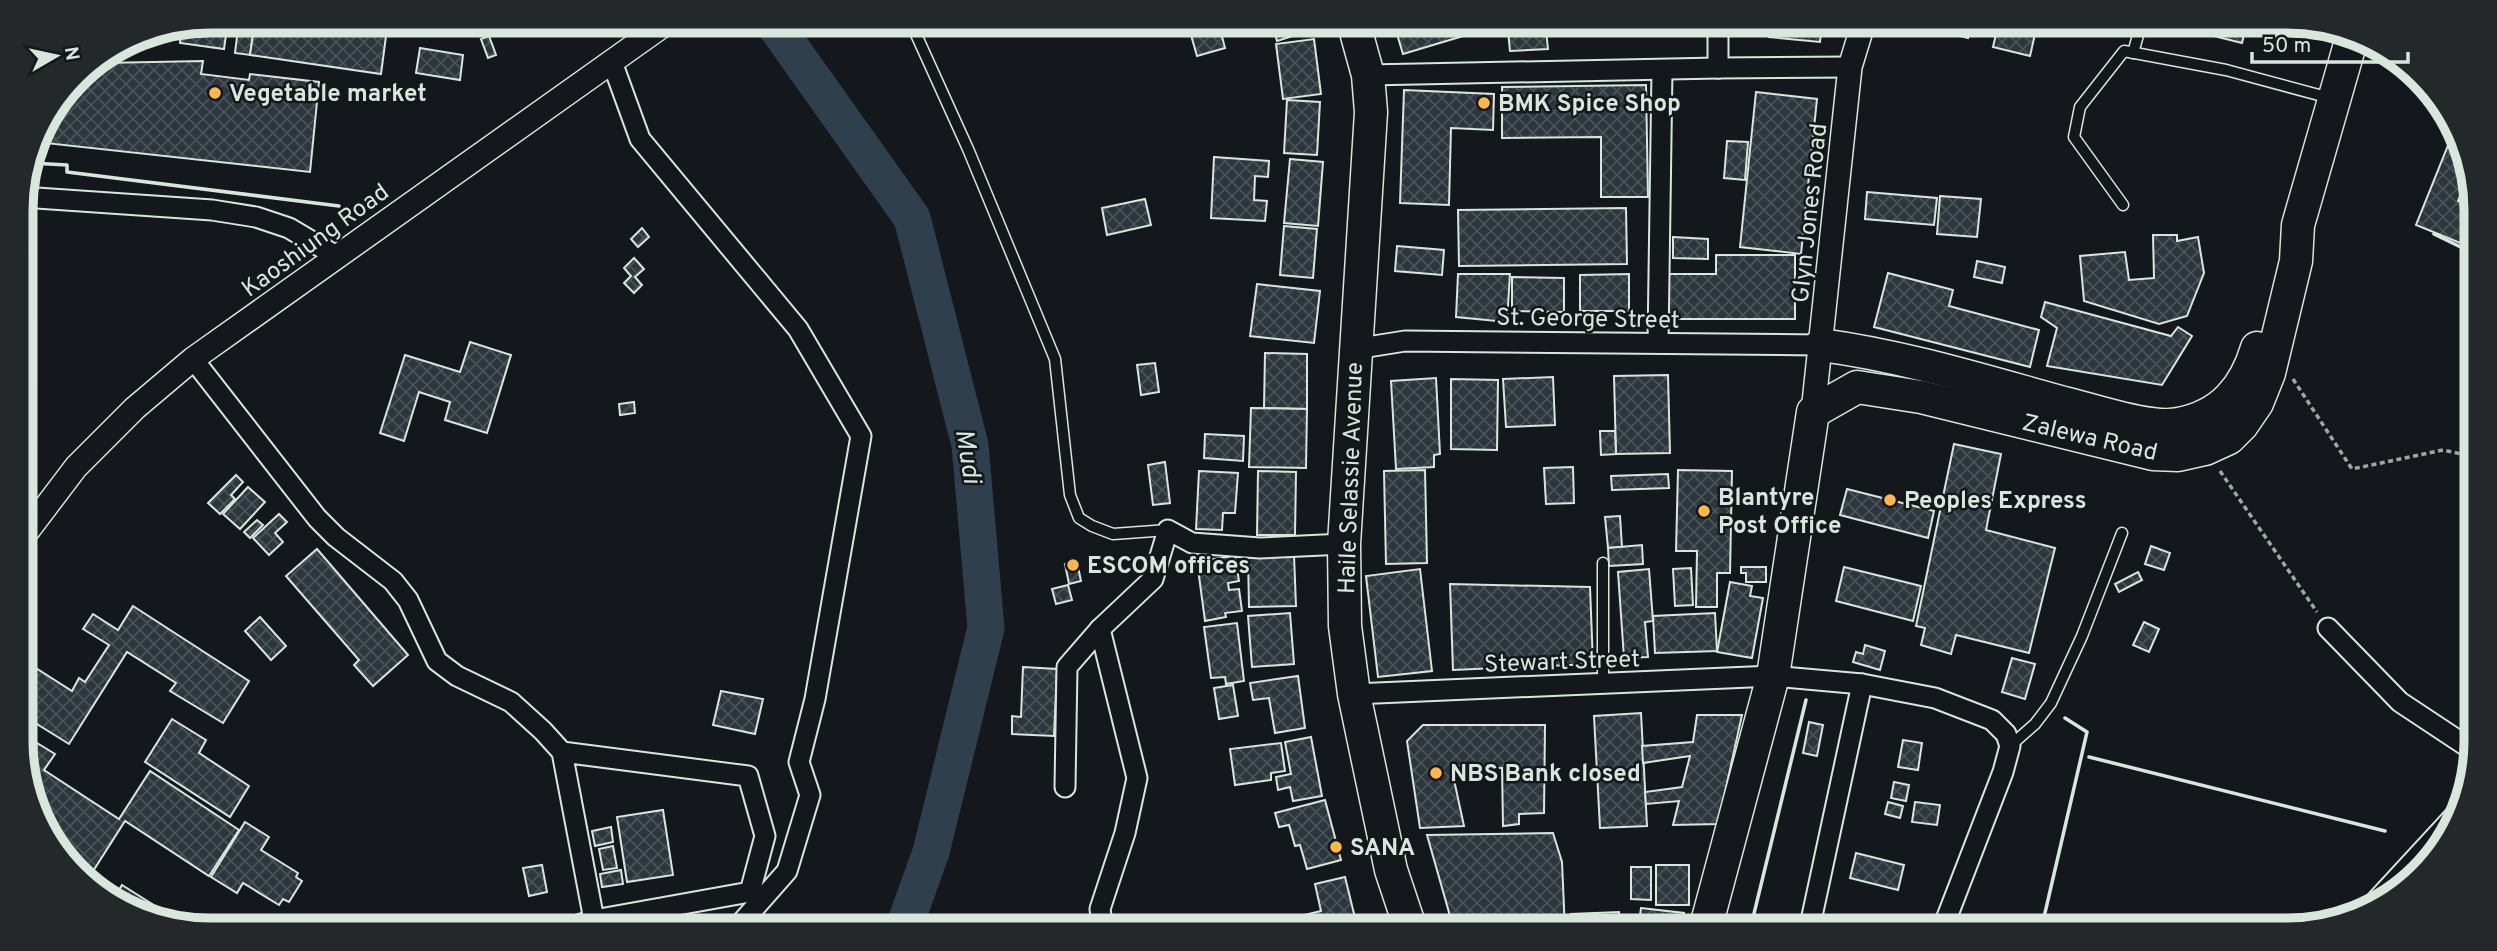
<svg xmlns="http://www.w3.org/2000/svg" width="2497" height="951" font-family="Overpass,sans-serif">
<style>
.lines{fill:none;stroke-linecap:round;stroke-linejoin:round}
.river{stroke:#2f3f4d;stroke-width:37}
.building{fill:url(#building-cross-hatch);stroke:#d8e6dc;stroke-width:2}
.service-casing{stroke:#d8e6dc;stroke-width:13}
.minor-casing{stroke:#d8e6dc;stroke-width:23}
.tertiary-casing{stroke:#d8e6dc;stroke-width:26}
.trunk-casing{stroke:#d8e6dc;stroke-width:35}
.path{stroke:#9da8a2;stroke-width:3.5;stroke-dasharray:5 3.5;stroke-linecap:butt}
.service{stroke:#14181c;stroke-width:10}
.minor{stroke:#14181c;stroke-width:19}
.tertiary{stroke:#14181c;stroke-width:23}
.trunk{stroke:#14181c;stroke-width:32}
.wall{stroke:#d8e6dc;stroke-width:3.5}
.poi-dot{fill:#ffb74d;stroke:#14181c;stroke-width:2.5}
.labels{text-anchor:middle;stroke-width:5;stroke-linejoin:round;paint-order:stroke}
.poi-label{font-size:24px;font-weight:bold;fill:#d8e6dc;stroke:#14181c;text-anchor:start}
.street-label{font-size:24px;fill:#d8e6dc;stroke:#14181c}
.water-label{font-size:26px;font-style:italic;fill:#d8e6dc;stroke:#14181c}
.rim{fill:none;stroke:#d8e6dc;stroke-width:9}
</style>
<defs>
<pattern id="building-cross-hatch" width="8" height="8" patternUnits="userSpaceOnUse" patternTransform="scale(1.75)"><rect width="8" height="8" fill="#2c363c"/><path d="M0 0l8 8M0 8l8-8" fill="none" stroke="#4a5358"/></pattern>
</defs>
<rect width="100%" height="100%" fill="#14181c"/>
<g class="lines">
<polyline class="river" points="772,21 912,218 970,445 986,628 931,852 903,930"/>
</g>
<g class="building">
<polygon points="210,21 228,21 224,49 180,43 182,27"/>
<polygon points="239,21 255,22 250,55 235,53"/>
<polygon points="255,21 388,21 381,74 250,55"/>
<polygon points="1187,21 1218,21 1225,48 1197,56"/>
<polygon points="1271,21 1308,21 1311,30 1277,41"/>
<polygon points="1393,21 1458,21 1463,36 1403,54"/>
<polygon points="1480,21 1504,21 1506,30 1482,35"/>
<polygon points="1507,21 1545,22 1548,49 1510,51"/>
<polygon points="1737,21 1760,21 1759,34 1736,31"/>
<polygon points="1771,21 1822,21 1820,42 1769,37"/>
<polygon points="1935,21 1972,21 1968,38 1933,29"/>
<polygon points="1999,21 2038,21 2030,56 1993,47"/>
<polygon points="2163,21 2247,21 2242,43 2162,23"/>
<polygon points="162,30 163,40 130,40 138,35"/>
<polygon points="489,36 496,55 488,58 481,39"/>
<polygon points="1314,39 1321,94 1283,99 1276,44"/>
<polygon points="420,48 463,55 460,80 416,73"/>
<polygon points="103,57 103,63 203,61 201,74 249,80 250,74 319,82 310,172 36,142 41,126 85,68"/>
<polygon points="1646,85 1648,197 1601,197 1601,137 1502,138 1502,87"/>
<polygon points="1404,90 1494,94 1493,130 1451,128 1449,205 1400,203"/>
<polygon points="1756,92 1817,99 1801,254 1740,247"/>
<polygon points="1287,100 1320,102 1317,155 1284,153"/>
<polygon points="2453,133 2469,173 2458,201 2474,208 2475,249 2416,225"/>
<polygon points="1727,141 1748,142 1745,180 1724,178"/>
<polygon points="1214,157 1269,161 1268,177 1255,176 1254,200 1267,201 1265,221 1211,218"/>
<polygon points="1290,159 1323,162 1318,226 1284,223"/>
<polygon points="1867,192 1937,198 1934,225 1865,219"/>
<polygon points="1940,196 1981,199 1977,237 1937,234"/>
<polygon points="1145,199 1151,225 1107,235 1102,208"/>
<polygon points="1626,208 1627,264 1459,266 1458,210"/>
<polygon points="1284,226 1317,229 1313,278 1280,275"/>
<polygon points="642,228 649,237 638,247 631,239"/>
<polygon points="2153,235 2177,235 2177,241 2198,237 2204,273 2187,316 2159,324 2084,301 2080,256 2125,252 2129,280 2154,278"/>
<polygon points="1673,237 1708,239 1708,259 1673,258"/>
<polygon points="1397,246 1444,250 1442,275 1395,271"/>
<polygon points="1716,255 1795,255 1795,319 1666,319 1666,274 1716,274"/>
<polygon points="634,258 644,269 635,277 642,285 634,293 624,283 631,276 624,268"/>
<polygon points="1977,261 2005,267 2002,283 1974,277"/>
<polygon points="1888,273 1953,290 1949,306 2039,330 2030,367 1874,327"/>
<polygon points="1458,274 1510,274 1507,322 1456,317"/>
<polygon points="1629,274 1629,311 1580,311 1580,275"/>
<polygon points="1512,277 1564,278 1564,312 1512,311"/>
<polygon points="1257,284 1320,291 1314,343 1250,336"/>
<polygon points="2045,302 2171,336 2178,327 2192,336 2162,385 2047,366 2057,328 2041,317"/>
<polygon points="470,342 511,355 487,433 445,420 450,402 419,392 404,441 380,433 405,355 460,372"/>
<polygon points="1265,353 1307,354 1307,409 1264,408"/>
<polygon points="1155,363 1159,392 1141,395 1137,365"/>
<polygon points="1668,375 1670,453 1616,454 1614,376"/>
<polygon points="1553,377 1555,425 1506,427 1503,379"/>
<polygon points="1436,378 1440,454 1434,455 1434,467 1396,469 1391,381"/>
<polygon points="1451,379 1498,380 1497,450 1451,449"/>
<polygon points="634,402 635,413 620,415 619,404"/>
<polygon points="1251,408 1307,409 1306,468 1249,467"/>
<polygon points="1600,431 1615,431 1616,454 1601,455"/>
<polygon points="1205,434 1244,436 1243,461 1204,458"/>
<polygon points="1954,444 2001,454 1986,530 2055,548 2029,653 1956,635 1951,654 1921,645 1925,628 1916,626"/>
<polygon points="1165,462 1170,503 1153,505 1148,465"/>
<polygon points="1573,467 1574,503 1546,504 1544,468"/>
<polygon points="1425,470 1427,563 1386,564 1384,471"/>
<polygon points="1678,470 1732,471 1730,573 1717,573 1717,607 1696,607 1697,551 1676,551"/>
<polygon points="1199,471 1238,473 1235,513 1223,513 1222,530 1196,529"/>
<polygon points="1258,471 1296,472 1295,535 1257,535"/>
<polygon points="1668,474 1669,488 1612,490 1611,476"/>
<polygon points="236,475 243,482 231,495 235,499 220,514 208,503"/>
<polygon points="248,487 265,502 240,529 223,514"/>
<polygon points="1847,489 1934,511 1928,538 1840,515"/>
<polygon points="279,514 287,522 275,533 283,542 269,555 253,538"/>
<polygon points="1620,516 1622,547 1608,548 1605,517"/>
<polygon points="257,520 263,525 250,538 244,532"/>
<polygon points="1642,545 1643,564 1609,566 1608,548"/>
<polygon points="2151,546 2170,553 2164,570 2145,564"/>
<polygon points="317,549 408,655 373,686 354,665 359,660 286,576"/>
<polygon points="1294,555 1296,606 1249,607 1248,557"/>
<polygon points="1235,556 1239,581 1228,583 1229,590 1239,589 1242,611 1225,613 1226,617 1205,621 1197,561"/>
<polygon points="1077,562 1081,581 1069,584 1065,564"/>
<polygon points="1741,567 1766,567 1766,582 1746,582 1746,573 1741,573"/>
<polygon points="1844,567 1921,586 1913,621 1836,601"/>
<polygon points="1691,568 1693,605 1675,606 1673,569"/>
<polygon points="1420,569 1432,671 1378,677 1366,576"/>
<polygon points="1649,569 1653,621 1645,622 1648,657 1624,658 1618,572"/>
<polygon points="2138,572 2142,580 2119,592 2115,584"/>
<polygon points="1730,582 1752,586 1750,596 1763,598 1752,658 1717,652"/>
<polygon points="1450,584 1590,587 1593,664 1453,670"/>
<polygon points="1068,585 1072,600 1056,604 1052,589"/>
<polygon points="133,606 249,681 223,723 170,691 176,683 127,652 69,744 24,716 24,669 28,663 72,691 79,678 85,682 109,645 83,629 93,614 118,630"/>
<polygon points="1290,613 1294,664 1252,667 1248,616"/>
<polygon points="1715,613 1717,651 1655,653 1653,616"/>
<polygon points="260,617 286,646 271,660 245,631"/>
<polygon points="2144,622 2159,629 2149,652 2133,645"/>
<polygon points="1237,623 1244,681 1226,684 1225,677 1211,678 1204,627"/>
<polygon points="1865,645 1885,651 1880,670 1853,662 1856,652 1863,654"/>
<polygon points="2012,658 2035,664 2025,699 2002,692"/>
<polygon points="1023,667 1057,669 1054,736 1012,734 1012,716 1021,717"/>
<polygon points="1298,676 1305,728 1275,733 1269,698 1253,700 1250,683"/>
<polygon points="1233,685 1238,716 1219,719 1214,688"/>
<polygon points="721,691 763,699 755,734 713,725"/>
<polygon points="1641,713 1647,826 1600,828 1594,716"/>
<polygon points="1697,715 1742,715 1718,824 1673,825 1679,801 1646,804 1645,792 1682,787 1690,756 1643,763 1642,746 1693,742"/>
<polygon points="172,719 206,740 199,753 249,786 230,817 145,762"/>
<polygon points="1809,722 1823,725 1817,756 1803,753"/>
<polygon points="1423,725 1545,725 1544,813 1519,814 1519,824 1503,826 1502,768 1451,766 1464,826 1420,828 1407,741"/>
<polygon points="24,735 55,754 44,770 119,819 150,771 239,830 209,876 125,821 88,879 68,865 25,777"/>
<polygon points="1311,737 1322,796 1293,801 1290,787 1278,790 1276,777 1291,774 1285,742"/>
<polygon points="1903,740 1922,743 1918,770 1898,767"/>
<polygon points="1281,743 1285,771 1271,773 1271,780 1235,785 1230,749"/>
<polygon points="1894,782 1909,785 1906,801 1891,798"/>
<polygon points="1325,800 1341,860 1307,869 1300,845 1295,846 1289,825 1279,827 1275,813"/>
<polygon points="1888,802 1903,806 1900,818 1885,814"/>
<polygon points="1915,802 1940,805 1937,825 1912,822"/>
<polygon points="663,810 673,875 627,882 617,817"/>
<polygon points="245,822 269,837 261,850 298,873 296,877 302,881 289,902 283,899 279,905 243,883 237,893 211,877"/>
<polygon points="611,827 613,842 595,846 592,831"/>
<polygon points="1553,833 1562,862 1565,930 1454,930 1427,835"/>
<polygon points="613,846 617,868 603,870 599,849"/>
<polygon points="1856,853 1904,865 1898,890 1850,878"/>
<polygon points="542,865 547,892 529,896 523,868"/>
<rect x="1656" y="865" width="33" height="40"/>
<polygon points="1631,867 1651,867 1651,900 1631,899"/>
<polygon points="621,870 623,884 602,887 600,874"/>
<polygon points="1345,877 1358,930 1256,930 1255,927 1321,911 1315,884"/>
<polygon points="122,885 176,919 173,924 149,920 115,897"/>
<polygon points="1641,908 1684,913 1682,930 1638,930"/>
<polygon points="1619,912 1620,930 1572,930 1571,914"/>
<polygon points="1830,917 1848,923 1846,930 1826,930"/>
</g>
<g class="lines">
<defs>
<g id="service">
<polyline points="910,21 968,149 1055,359 1070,495 1079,518 1092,526 1113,534 1168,530"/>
<polyline points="2133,53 2142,21"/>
<polyline points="2123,205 2074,137 2080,107 2124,51 2226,70 2330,98"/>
<polyline points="1603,563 1603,684"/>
<polyline points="2010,746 2035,724 2051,703 2082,636 2122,533"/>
</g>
<g id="minor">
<polyline points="1718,21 1718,68"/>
<polyline points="612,62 640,139 798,329 861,436 815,699 799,762 810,795 787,871 735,930"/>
<polyline points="1368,75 1718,68 1850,67"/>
<polyline points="22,197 212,210 256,217 289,228 336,256"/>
<polyline points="1658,343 1662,70"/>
<polyline points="1355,349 1405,341 1821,345"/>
<polyline points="193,359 317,518 336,537 393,581 408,600 437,661 457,676 511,702 543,731 562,752 748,776 765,836 750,892 594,920 562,752"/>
<polyline points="2328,628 2400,702 2474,751"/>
<polyline points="1100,629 1137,778 1125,833 1100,909 1103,930"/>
<polyline points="1354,694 1773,676 1862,684 1935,698 1992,720 2006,734 2010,746 2003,772 1942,930"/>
<polyline points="1065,787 1067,667 1100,629 1153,579 1168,530 1192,543 1260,548 1344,544"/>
<polyline points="2376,901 2460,810"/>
<polyline points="562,930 594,920"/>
<polyline points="1809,930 1862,684"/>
</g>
<g id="tertiary">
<polyline points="1813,412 1850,67 1864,21"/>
<polyline points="23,537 76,467 135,408 193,359 669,21"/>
</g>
<g id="trunk">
<polyline points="1353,21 1368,75 1371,112 1344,544 1345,626 1354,694 1391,870 1411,930"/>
<path d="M1821 345C1904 356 1984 381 2064 403 2094 410 2150 430 2179 424 2222 416 2245 388 2257 348"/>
<polyline points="1705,930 1773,676 1813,412 1857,387 1921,397 2153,454 2178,455 2205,449 2229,438 2242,425 2257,403 2269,373 2296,261 2298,225 2353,34"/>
</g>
</defs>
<use href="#service" class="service-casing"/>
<use href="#minor" class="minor-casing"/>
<use href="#tertiary" class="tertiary-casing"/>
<use href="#trunk" class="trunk-casing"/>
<g class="path">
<polyline points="2293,379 2352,469 2443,450 2475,457"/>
<polyline points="2220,471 2317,612"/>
</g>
<use href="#service" class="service"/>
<use href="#minor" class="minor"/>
<use href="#tertiary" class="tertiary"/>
<use href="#trunk" class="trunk"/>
<g class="wall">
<polyline points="31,163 67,165 67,172 339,206"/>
<polyline points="2434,234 2475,254"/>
<polyline points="2089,757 2385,831"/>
<polyline points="2051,920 2085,930"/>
<polyline points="1750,930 1806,700"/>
<polyline points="2041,930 2087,732 2065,718"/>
</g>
</g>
<g class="poi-dot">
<circle cx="215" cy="93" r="7"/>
<circle cx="1484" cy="103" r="7"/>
<circle cx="1890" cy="500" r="7"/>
<circle cx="1704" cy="511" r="7"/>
<circle cx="1073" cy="565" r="7"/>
<circle cx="1436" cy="773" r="7"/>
<circle cx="1336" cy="847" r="7"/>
</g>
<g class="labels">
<g class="poi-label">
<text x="229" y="101">Vegetable market</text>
<text x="1498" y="111">BMK Spice Shop</text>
<text x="1718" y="505">Blantyre<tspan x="1718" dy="28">Post Office</tspan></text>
<text x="1904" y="508">Peoples Express</text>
<text x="1087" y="573">ESCOM offices</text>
<text x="1450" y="781">NBS Bank closed</text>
<text x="1350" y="855">SANA</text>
</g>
<g class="street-label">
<text transform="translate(1809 213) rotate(-84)" y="8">Glyn Jones Road</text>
<text transform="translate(315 240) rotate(-36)" y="8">Kaoshiung Road</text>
<text transform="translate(1588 318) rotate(1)" y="8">St. George Street</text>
<text transform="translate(2090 437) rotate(13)" y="8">Zalewa Road</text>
<text transform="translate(1350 478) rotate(-88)" y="8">Haile Selassie Avenue</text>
<text transform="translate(1562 661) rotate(-2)" y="8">Stewart Street</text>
</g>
<g class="water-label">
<text transform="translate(969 456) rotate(81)" y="9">Mudi</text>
</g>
</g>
<path d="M0 0H2497V951H0ZM210 33H2287A177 177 0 0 1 2464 210V741A177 177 0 0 1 2287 918H210A177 177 0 0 1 33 741V210A177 177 0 0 1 210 33Z" fill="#24282b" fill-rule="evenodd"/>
<path class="rim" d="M210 33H2287A177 177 0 0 1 2464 210V741A177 177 0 0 1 2287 918H210A177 177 0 0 1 33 741V210A177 177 0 0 1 210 33Z"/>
<g transform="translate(56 56) rotate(81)" stroke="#14181c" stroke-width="5" paint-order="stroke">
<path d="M0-5L12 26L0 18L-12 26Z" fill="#d8e6dc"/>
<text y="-10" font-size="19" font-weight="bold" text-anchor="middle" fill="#d8e6dc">N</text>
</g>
<path d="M2252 52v10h156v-10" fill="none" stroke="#d8e6dc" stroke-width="3.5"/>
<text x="2262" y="52" font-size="21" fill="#d8e6dc" stroke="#14181c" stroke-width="5" paint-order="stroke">50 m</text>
</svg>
